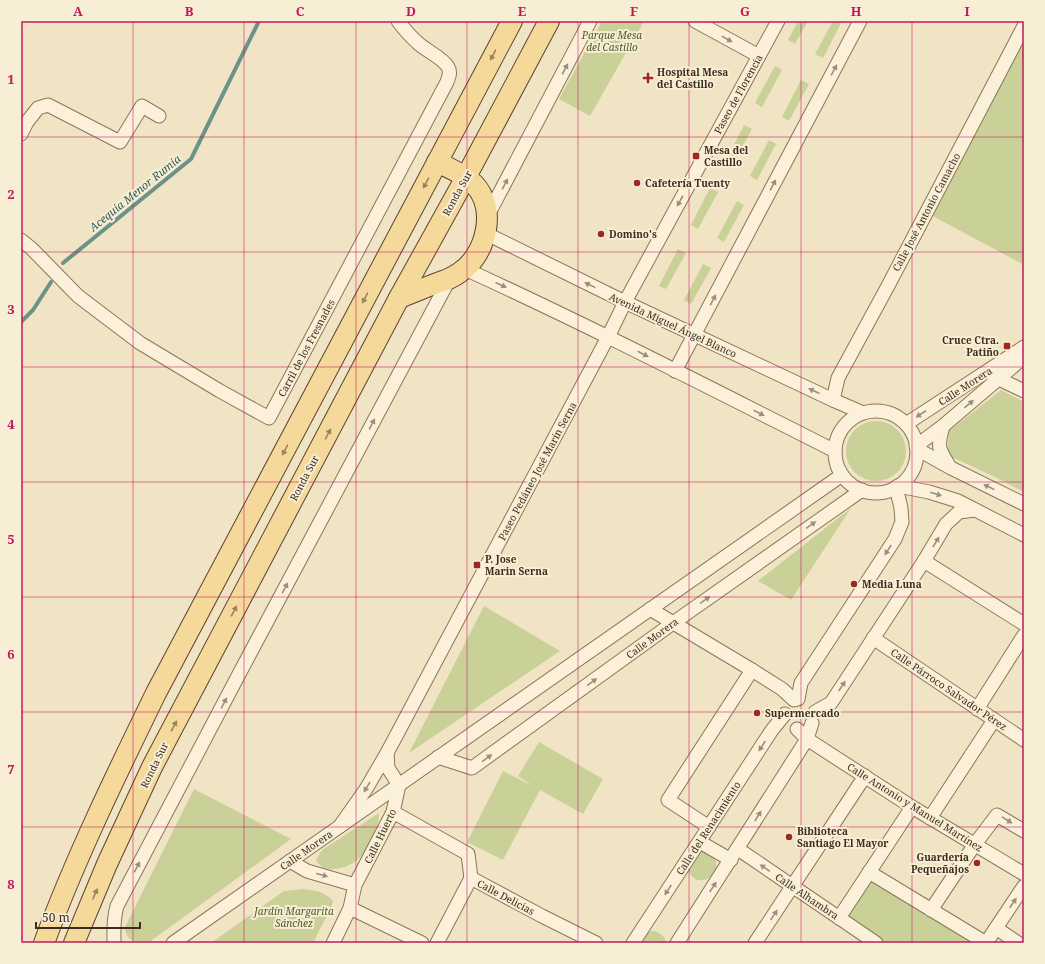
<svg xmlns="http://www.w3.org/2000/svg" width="1045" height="964" font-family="'Noto Serif',serif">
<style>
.green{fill:#c9d098}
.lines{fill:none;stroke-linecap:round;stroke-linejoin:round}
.stream{stroke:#6c9389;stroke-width:4}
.street-casing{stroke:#8d7559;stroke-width:15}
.primary-casing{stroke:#5b432e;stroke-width:22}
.street{stroke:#fbf0d9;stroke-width:13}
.primary{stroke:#f5d99b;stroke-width:20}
.oneway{fill:#9c8e7c}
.oneway2{fill:#98835c}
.grid{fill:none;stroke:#c2185b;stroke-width:1;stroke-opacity:0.55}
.poi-dot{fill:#9f2627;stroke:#f8edd5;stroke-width:1.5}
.labels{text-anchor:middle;stroke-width:4;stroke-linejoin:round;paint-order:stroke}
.park-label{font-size:10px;font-style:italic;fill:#4c5a24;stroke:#f8edd5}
.poi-label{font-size:10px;font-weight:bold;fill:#3c2d1e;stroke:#f8edd5;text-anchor:start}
.street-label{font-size:10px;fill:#3c2d1e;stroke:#f8edd5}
.water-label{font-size:11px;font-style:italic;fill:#2d5d5a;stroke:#f8edd5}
.neatline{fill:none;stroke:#c2185b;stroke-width:1.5}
.grid-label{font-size:13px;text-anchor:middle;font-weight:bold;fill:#c2185b}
</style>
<rect width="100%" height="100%" fill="#f1e4c5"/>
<g class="green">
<polygon points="602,21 644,21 590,116 559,99"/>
<polygon points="798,21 808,21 795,44 788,40"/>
<polygon points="833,21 842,21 823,58 815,54"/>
<polygon points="1024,42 1024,265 931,215"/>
<polygon points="775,66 782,70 762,107 755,103"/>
<polygon points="801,80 809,84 789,121 782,117"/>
<polygon points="744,125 752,129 732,166 725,162"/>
<polygon points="769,140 776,144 757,180 750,176"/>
<polygon points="710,188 718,192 698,229 691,225"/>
<polygon points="737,201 744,205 724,242 717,238"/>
<polygon points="678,249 686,253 666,289 659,286"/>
<polygon points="703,264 711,268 691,304 684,300"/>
<polygon points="1001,390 1024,402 1024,492 993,476 947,455 949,431"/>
<circle cx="876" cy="451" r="30"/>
<polygon points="851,508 791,600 758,581"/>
<polygon points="484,606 560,651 409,753"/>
<polygon points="539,742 603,779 583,814 540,790 503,860 467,842 503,771 533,786 518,776"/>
<path d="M194 789 291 839 148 943C136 943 125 941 125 927Z"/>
<path d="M379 813C379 832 366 859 347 866 343 868 338 868 334 869 326 870 320 867 316 860L322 850Z"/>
<path d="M703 851C738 864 694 901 687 865L695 852Z"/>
<polygon points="869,872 986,943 876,943 839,918"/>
<path d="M303 889C316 891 324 891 333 901L331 908 313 943H211L284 891Z"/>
<path d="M654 931C660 933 665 936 666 943H638L646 932Z"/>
</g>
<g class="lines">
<g class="stream">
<polyline points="63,263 191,159 259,21"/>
<polyline points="21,322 33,310 51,282"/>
</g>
<defs>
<g id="street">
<polyline points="695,21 759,56"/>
<polyline points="21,134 27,122 38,108 48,105 120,142 142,106 159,116"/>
<polyline points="487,217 590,21"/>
<polyline points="485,233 625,302 833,400 863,413"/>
<path d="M21 240 32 249 78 296 140 343 220 391 269 418 447 82C449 77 451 72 448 67 443 58 427 51 419 44 411 37 404 29 398 21"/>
<path d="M465 269C590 326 712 389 835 451"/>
<polyline points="675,371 860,21"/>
<polyline points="994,376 999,379 1024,391"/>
<polyline points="833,400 838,378 889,284 1024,26"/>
<circle cx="876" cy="452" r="41"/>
<polyline points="906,424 1024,347"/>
<path d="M943 426C937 448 938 448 950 467"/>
<polyline points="916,446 943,426 1024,357"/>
<polyline points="917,449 951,468 1024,504"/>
<polyline points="898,486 929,492 958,501 1024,535"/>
<polyline points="924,561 1024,624"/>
<polyline points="650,609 752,670 782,689 794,700"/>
<polyline points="873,638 1024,740"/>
<polyline points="798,699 801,683 895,539 902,522 901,508 896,487"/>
<polyline points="977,709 1024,635"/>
<polyline points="815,712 831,703 924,561 946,524 959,512 975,510"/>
<polyline points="797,729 807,739 912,807 1024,874"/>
<polyline points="387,753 388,768 399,785"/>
<polyline points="438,757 472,768 673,623 862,490"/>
<polyline points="393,812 468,854 471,878"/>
<polyline points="930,818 994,720"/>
<polyline points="340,826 366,789 387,753 608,337 625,302 778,21"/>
<polyline points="709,827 668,800 752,670"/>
<polyline points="700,842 731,860"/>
<polyline points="738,849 876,943"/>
<polyline points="290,861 307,871 355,885"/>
<polyline points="869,872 986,943"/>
<polyline points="471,878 542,916 596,943"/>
<polyline points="350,908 422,943"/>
<polyline points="931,910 975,844 997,815 1024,831"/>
<polyline points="839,918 912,807"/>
<polyline points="996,928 1018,943"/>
<path d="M114 943C114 929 113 920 117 906L238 676 450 278"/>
<polyline points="173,943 842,475"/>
<polyline points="333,943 350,908 355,885 393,812 399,785"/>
<polyline points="437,943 471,878"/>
<polyline points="633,943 772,730 785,714"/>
<polyline points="677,943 807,739 812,723"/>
<polyline points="755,943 865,776"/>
<polyline points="986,943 1024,886"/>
</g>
<g id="primary">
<path d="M399 298C412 293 424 288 437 283 444 281 452 278 459 273 486 256 498 209 474 184 464 174 449 168 437 162"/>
<path d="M44 943C76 857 116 775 156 693L512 21"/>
<polyline points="74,943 107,864 152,767 399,298 466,177 549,21"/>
</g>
</defs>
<use href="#street" class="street-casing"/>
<use href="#primary" class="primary-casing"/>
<use href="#street" class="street"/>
<use href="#primary" class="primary"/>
</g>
<defs><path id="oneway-solid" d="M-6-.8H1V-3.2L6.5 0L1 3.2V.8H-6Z"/></defs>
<g class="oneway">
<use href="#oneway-solid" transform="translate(727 39) rotate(29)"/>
<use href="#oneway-solid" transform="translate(565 69) rotate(-62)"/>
<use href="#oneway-solid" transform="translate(834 70) rotate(-62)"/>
<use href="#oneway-solid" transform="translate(505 184) rotate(-62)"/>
<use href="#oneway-solid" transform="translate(773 185) rotate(-62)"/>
<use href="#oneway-solid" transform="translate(680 201) rotate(119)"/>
<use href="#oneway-solid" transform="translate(501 285) rotate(25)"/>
<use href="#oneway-solid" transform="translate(590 285) rotate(-154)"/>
<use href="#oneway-solid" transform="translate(713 300) rotate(-62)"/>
<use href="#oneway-solid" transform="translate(643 354) rotate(27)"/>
<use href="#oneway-solid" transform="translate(814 391) rotate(-155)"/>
<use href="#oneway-solid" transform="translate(969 404) rotate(-40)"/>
<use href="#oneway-solid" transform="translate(759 413) rotate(27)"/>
<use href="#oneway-solid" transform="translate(921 414) rotate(147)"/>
<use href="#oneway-solid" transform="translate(372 424) rotate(-62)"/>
<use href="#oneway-solid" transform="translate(989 487) rotate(-154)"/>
<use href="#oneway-solid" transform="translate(936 494) rotate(18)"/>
<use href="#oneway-solid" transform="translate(811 525) rotate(-35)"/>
<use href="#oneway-solid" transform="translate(936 542) rotate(-59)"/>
<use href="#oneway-solid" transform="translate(888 550) rotate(123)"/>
<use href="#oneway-solid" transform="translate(285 588) rotate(-62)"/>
<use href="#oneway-solid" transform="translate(705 600) rotate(-35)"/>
<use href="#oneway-solid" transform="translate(592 682) rotate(-36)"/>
<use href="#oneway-solid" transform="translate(842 686) rotate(-57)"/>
<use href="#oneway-solid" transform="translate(224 703) rotate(-62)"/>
<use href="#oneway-solid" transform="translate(762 746) rotate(123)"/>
<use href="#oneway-solid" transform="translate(487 758) rotate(-36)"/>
<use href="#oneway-solid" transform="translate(367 787) rotate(122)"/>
<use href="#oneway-solid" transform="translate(758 816) rotate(-58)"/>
<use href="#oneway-solid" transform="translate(1007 820) rotate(32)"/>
<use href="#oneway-solid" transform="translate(137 867) rotate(-62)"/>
<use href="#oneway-solid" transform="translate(765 868) rotate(-146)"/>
<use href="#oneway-solid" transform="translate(322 875) rotate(15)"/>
<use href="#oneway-solid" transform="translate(713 887) rotate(-57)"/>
<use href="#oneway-solid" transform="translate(668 890) rotate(123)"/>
<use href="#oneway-solid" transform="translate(1013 903) rotate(-56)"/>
<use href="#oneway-solid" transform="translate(774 915) rotate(-56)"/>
</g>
<g class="oneway2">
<use href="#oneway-solid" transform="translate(493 55) rotate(118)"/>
<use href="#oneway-solid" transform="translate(426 183) rotate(118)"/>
<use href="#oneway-solid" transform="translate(365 298) rotate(118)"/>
<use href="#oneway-solid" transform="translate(328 434) rotate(-62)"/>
<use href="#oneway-solid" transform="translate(285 450) rotate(118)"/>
<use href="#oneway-solid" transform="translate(234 611) rotate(-62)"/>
<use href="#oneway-solid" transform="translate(174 726) rotate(-62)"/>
<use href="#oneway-solid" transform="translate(95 894) rotate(-67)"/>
</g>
<path class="grid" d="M133 21V943M244 21V943M356 21V943M467 21V943M578 21V943M689 21V943M801 21V943M912 21V943M21 137H1024M21 252H1024M21 367H1024M21 482H1024M21 597H1024M21 712H1024M21 827H1024"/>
<g class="poi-dot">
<path d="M646 72h4v4h4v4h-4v4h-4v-4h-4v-4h4z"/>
<rect x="692" y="152" width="8" height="8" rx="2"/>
<circle cx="637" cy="183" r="4"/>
<circle cx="601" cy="234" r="4"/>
<rect x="1003" y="342" width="8" height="8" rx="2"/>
<rect x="473" y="561" width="8" height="8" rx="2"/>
<circle cx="854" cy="584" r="4"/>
<circle cx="757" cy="713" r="4"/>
<circle cx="789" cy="837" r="4"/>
<circle cx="977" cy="863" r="4"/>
</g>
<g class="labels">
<g class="park-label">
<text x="612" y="39">Parque Mesa<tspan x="612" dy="12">del Castillo</tspan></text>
<text x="294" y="915">Jardín Margarita<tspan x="294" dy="12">Sánchez</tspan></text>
</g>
<g class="poi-label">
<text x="657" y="76">Hospital Mesa<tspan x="657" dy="12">del Castillo</tspan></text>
<text x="704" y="154">Mesa del<tspan x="704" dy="12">Castillo</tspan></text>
<text x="645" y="187">Cafetería Tuenty</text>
<text x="609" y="238">Domino's</text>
<text x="999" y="344" text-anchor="end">Cruce Ctra.<tspan x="999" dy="12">Patiño</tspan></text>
<text x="485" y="563">P. Jose<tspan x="485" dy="12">Marin Serna</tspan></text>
<text x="862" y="588">Media Luna</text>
<text x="765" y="717">Supermercado</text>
<text x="797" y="835">Biblioteca<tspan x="797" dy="12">Santiago El Mayor</tspan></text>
<text x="969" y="861" text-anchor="end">Guardería<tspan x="969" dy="12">Pequeñajos</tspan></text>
</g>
<g class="street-label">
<text transform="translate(738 94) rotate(-61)" y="4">Paseo de Florencia</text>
<text transform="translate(457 193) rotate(-61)" y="4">Ronda Sur</text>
<text transform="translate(926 212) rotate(-62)" y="4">Calle José Antonio Camacho</text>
<text transform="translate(673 325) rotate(25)" y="4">Avenida Miguel Ángel Blanco</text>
<text transform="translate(306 348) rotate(-62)" y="4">Carril de los Fresnades</text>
<text transform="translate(965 386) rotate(-33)" y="4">Calle Morera</text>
<text transform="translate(537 471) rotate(-62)" y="4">Paseo Pedáneo José Marín Serna</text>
<text transform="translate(304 478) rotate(-62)" y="4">Ronda Sur</text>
<text transform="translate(652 638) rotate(-36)" y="4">Calle Morera</text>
<text transform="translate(949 689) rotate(34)" y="4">Calle Párroco Salvador Pérez</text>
<text transform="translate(154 765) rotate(-64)" y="4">Ronda Sur</text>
<text transform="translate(915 807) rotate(32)" y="4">Calle Antonio y Manuel Martínez</text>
<text transform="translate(708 828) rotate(-57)" y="4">Calle del Renacimiento</text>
<text transform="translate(380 836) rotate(-64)" y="4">Calle Huerto</text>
<text transform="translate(306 850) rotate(-35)" y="4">Calle Morera</text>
<text transform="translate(807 896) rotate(34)" y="4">Calle Alhambra</text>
<text transform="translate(506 897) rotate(28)" y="4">Calle Delicias</text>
</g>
<g class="water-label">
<text transform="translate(135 193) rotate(-39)" y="4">Acequia Menor Rumia</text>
</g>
</g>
<rect width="1045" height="964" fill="none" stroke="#f8edd5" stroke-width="44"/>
<path d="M36 922v6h104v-6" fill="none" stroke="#3c2d1e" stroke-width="2"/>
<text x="42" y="922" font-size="12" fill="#3c2d1e" stroke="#f8edd5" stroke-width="3" paint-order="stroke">50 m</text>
<rect x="22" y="22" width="1001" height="920" class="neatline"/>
<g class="grid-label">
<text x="78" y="16">A</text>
<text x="189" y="16">B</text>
<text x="300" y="16">C</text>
<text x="411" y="16">D</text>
<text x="522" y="16">E</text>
<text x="634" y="16">F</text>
<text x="745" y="16">G</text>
<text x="856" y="16">H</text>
<text x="967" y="16">I</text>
<text x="11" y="84">1</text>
<text x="11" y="199">2</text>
<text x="11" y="314">3</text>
<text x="11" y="429">4</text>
<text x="11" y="544">5</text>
<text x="11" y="659">6</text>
<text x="11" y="774">7</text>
<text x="11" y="889">8</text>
</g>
</svg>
